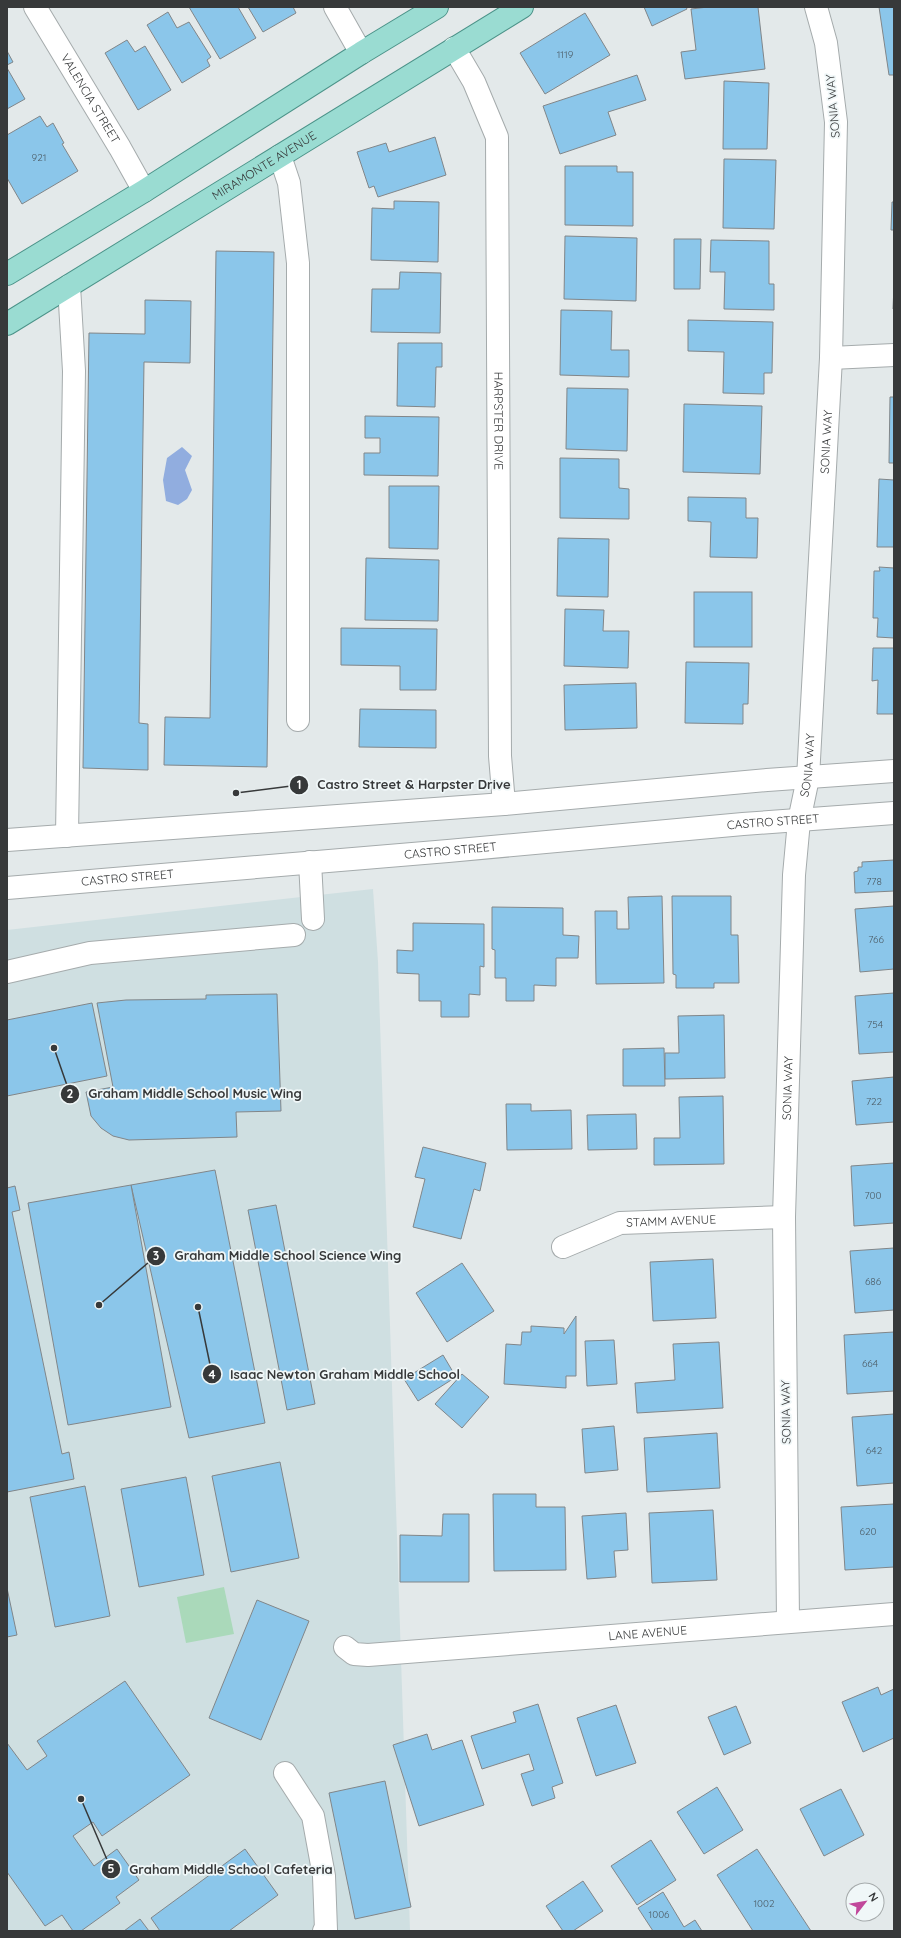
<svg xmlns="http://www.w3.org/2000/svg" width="901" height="1938" font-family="Quicksand,sans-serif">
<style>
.built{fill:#cfdfe1}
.green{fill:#aad9ba}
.water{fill:#91addf}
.building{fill:#8bc6ea;stroke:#818689}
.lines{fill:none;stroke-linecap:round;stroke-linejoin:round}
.minor-casing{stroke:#a5abac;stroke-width:24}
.major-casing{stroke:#4c9389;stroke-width:24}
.minor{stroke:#fff;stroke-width:22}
.major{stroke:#9adcd2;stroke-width:22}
.labels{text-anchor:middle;stroke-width:3.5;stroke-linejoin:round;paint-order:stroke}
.number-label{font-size:10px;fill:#4c5c66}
.street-label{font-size:12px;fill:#37393a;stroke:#f0f7f8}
.leader{fill:none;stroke:#37393a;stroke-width:1.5}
.callout-dot{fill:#37393a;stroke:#f0f7f8;stroke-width:1.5}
.mark-label{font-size:12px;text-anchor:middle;font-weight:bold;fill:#fff}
.callout-label{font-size:13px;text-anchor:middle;font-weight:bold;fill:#37393a;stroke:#f0f7f8;stroke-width:3.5;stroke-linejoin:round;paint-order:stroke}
</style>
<rect width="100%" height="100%" fill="#e3e9ea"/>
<polygon class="built" points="373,889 378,962 410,1931 7,1931 7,930"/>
<polygon class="green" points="224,1587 234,1634 186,1643 177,1597"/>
<polygon class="water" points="182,447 192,456 185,470 192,490 187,499 178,505 166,501 163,480 167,458"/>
<g class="building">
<polygon points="189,7 238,7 256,38 220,59"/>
<polygon points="248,7 293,7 296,13 263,32"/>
<polygon points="644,7 686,7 687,9 652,26"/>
<polygon points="708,7 758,7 765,69 685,79 681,52 696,50 691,9"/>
<polygon points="879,7 894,7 894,75 889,75"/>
<polygon points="168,12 177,28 189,22 211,57 207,60 210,66 182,83 147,25"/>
<polygon points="585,13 610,55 545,94 520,53"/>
<polygon points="127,40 135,52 145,46 171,90 138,110 105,53"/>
<polygon points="7,51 13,62 7,65"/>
<polygon points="7,68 25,99 7,109"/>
<polygon points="637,75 646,100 608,112 616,135 560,154 543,106"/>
<polygon points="724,81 769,83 767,149 723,149"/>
<polygon points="40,116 47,127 53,123 64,143 62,144 78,171 22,204 7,178 7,135"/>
<polygon points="435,137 446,175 378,197 374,186 369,188 357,152 386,143 389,152"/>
<polygon points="724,159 776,160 774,229 723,228"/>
<polygon points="565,166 617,166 617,172 633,172 633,226 565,225"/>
<polygon points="394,201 439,202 438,262 371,260 372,208 394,209"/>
<polygon points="892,202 894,202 894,230 891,230"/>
<polygon points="565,236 637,238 636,301 564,299"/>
<polygon points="674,239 701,239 700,289 674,289"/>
<polygon points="711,240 769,241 769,284 774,284 774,310 724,309 725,272 710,272"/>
<polygon points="216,251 274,252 267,767 164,765 165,717 210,718"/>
<polygon points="400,272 441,273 440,333 371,332 372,289 399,289"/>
<polygon points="894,286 894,309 893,309"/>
<polygon points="145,300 191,301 190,363 144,362 139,723 148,724 148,770 83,768 89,333 145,334"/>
<polygon points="561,310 612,311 611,350 629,350 629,377 560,375"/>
<polygon points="688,320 773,322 772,373 764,373 764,394 723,393 724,352 688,351"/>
<polygon points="398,343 442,343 442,367 436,367 435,407 397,406"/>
<polygon points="567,388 628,389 627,451 566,449"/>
<polygon points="890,397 894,397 894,463 889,463"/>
<polygon points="684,404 762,406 760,474 683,472"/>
<polygon points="365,416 439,417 438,476 364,475 364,453 380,453 380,438 365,438"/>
<polygon points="560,458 619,459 619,488 629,489 629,519 560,518"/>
<polygon points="879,479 894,480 894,547 877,547"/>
<polygon points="389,486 439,486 438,549 389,548"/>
<polygon points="688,497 746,498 746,518 758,518 757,558 710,557 711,522 688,521"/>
<polygon points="558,538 609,539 608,597 557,596"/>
<polygon points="366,558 439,560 438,621 365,620"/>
<polygon points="879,567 894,568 894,638 877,637 878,618 873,618 874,571 880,571"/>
<rect x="694" y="592" width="58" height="55"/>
<polygon points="565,609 604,610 603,631 629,631 628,668 564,666"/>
<polygon points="341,628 437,629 436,690 400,690 400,666 341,665"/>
<polygon points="873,648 894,648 894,714 877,714 878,680 872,681"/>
<polygon points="686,662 749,663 748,704 743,704 743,724 685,723"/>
<polygon points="636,683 637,728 565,730 564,685"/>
<polygon points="360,709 436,710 436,748 359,747"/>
<polygon points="894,860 894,891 855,893 854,872 858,871 858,867 862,867 862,862"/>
<polygon points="662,896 664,983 596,984 595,911 617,911 617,929 629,929 628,897"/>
<polygon points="672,896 731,896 731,935 738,935 739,983 714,983 714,988 676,988 676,975 673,974"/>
<polygon points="894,906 894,969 860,972 855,909"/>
<polygon points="492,907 563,908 563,935 579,936 578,958 556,958 556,986 534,985 534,1001 506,1001 506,978 495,978 495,950 492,949"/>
<polygon points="413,923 484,924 484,967 480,966 480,995 469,994 469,1017 441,1017 441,1001 419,1001 419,974 397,973 397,950 413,951"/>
<polygon points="894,993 894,1052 859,1054 855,996"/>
<polygon points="277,994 281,1111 236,1112 237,1137 129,1140 113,1136 101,1128 91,1116 86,1092 113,1087 97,1003 126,1000 206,999 206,995"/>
<polygon points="92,1003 107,1076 7,1096 7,1020"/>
<polygon points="724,1015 725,1078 665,1079 665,1053 679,1053 678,1016"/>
<polygon points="664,1048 665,1086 623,1086 623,1049"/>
<polygon points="894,1077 894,1122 856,1125 852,1081"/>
<polygon points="723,1096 724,1164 654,1165 654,1138 680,1138 679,1097"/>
<polygon points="506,1104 531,1104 531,1111 571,1110 572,1149 507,1150"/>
<polygon points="636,1114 637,1149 588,1150 587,1115"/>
<polygon points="423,1147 486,1163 480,1191 474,1189 461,1239 413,1227 425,1179 415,1177"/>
<polygon points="894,1163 894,1223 854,1226 851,1166"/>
<polygon points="215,1170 265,1423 189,1438 131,1185"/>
<polygon points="131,1185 171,1407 68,1425 28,1203"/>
<polygon points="15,1186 20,1210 12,1212 62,1454 69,1452 74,1479 7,1492 7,1188"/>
<polygon points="276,1205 315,1404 287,1410 248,1210"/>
<polygon points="894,1248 894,1310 855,1313 850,1251"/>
<polygon points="713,1259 716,1318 653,1321 650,1262"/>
<polygon points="462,1263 494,1311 447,1342 416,1293"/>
<polygon points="576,1316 576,1376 566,1376 566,1388 504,1384 506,1344 521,1345 522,1332 531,1332 531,1326 564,1328 564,1334"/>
<polygon points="894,1332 894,1391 847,1394 844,1335"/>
<polygon points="614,1340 617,1384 587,1386 585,1341"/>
<polygon points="719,1342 723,1408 637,1413 635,1383 675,1380 673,1344"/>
<polygon points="443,1355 456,1377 418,1401 404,1379"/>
<polygon points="462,1374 489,1397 462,1428 435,1404"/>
<polygon points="894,1414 894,1483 857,1486 852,1417"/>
<polygon points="614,1426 618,1470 585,1473 582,1429"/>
<polygon points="717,1433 720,1488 647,1492 644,1438"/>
<polygon points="280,1462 299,1558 231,1572 212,1476"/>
<polygon points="186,1477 204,1575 139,1587 121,1489"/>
<polygon points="85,1486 110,1616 55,1627 30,1497"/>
<polygon points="493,1494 536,1494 536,1507 565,1507 566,1570 494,1571"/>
<polygon points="894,1504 894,1567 845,1570 841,1507"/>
<polygon points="713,1510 717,1580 652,1583 649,1513"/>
<polygon points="626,1513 628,1550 614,1551 616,1577 587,1579 582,1516"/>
<polygon points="443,1514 469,1514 469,1582 400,1582 400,1535 442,1536"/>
<polygon points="7,1588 17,1635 7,1637"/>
<polygon points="257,1600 309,1621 261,1740 209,1718"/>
<polygon points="125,1681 190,1775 102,1836 93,1822 73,1836 94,1866 117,1849 139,1880 116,1897 120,1903 81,1931 73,1931 62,1915 45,1926 7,1872 7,1743 27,1770 47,1756 37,1741"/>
<polygon points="878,1687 881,1695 894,1689 894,1738 863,1752 842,1702"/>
<polygon points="538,1704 563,1783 552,1787 555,1798 532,1806 521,1774 534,1770 529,1754 482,1769 471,1736 516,1722 513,1712"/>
<polygon points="616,1705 636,1763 596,1776 577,1718"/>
<polygon points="736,1706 751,1743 724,1755 708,1717"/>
<polygon points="427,1734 432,1750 462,1740 484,1805 419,1826 393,1745"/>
<polygon points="385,1781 411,1907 355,1919 329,1793"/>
<polygon points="717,1787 743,1830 704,1854 677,1812"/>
<polygon points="841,1789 864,1835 824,1856 800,1809"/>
<polygon points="651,1840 676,1880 637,1905 611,1866"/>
<polygon points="245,1849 278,1895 229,1931 160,1931 151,1918"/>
<polygon points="757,1849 811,1931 753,1931 717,1875"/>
<polygon points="583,1881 603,1911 573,1931 563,1931 546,1906"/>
<polygon points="663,1892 684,1927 695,1920 702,1931 653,1931 638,1908"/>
<polygon points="140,1919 149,1931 124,1931"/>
</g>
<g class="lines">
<defs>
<g id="minor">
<path id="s1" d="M35 7 120 148 144 191"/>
<polyline points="335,7 361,53"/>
<path id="s2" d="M454 48 474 82 497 137 500 756 504 804"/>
<polyline points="280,156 289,183 298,263 298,720"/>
<polyline points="831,358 894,355"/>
<polyline points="67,836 74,371 69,286"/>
<polyline points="7,840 504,804 767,780 894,771"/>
<polyline points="310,862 313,919"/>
<path id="s3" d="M7 888 448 851 743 824 894 813"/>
<polyline points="7,972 90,953 294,935"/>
<path id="s4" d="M563 1247 620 1223 784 1217"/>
<path id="s5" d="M788 1621 784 1217 794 875 799 821 808 778 831 358 836 122 826 43 816 7"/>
<path id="s6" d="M345 1647 354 1654 368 1655 894 1614"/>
<polyline points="285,1773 313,1816 324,1876 326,1930 324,1931"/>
</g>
<g id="major">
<polyline points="7,274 144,191 361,53 437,7"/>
<path id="s7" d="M7 324 522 7"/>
</g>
</defs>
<use href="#minor" class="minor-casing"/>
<use href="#major" class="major-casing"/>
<use href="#minor" class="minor"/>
<use href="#major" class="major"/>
</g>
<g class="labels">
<g class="number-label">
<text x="565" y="58">1119</text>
<text x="39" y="161">921</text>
<text x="874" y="885">778</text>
<text x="876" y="943">766</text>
<text x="875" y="1028">754</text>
<text x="874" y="1105">722</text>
<text x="873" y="1199">700</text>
<text x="873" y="1285">686</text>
<text x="870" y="1367">664</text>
<text x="874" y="1454">642</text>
<text x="868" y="1535">620</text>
<text x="764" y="1907">1002</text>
<text x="659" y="1918">1006</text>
</g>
<g class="street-label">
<text dy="4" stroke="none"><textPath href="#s1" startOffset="107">VALENCIA STREET</textPath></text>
<text transform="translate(833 106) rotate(-95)" y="4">SONIA WAY</text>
<text dy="4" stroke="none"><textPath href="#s7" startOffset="302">MIRAMONTE AVENUE</textPath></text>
<text dy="4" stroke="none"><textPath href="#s2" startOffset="383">HARPSTER DRIVE</textPath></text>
<text dy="4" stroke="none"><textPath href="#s5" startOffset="1181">SONIA WAY</textPath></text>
<text dy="4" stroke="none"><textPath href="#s5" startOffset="857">SONIA WAY</textPath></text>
<text dy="4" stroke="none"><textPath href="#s3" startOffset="769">CASTRO STREET</textPath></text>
<text dy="4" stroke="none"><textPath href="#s3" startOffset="445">CASTRO STREET</textPath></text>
<text dy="4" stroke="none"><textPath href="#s3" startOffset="121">CASTRO STREET</textPath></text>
<text dy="4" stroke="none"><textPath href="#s5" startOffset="533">SONIA WAY</textPath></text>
<text dy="4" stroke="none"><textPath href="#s4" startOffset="113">STAMM AVENUE</textPath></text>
<text transform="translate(786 1412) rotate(-91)" y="4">SONIA WAY</text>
<text dy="4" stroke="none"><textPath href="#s6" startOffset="306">LANE AVENUE</textPath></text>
</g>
</g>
<path class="leader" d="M236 793L299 785M54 1048L70 1094M99 1305L156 1256M198 1307L212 1374M81 1799L111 1869"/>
<g class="callout-dot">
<circle cx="236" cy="793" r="4"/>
<circle cx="54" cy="1048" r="4"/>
<circle cx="99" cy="1305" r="4"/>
<circle cx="198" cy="1307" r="4"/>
<circle cx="81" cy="1799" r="4"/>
<circle cx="299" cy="785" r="10"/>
<circle cx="70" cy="1094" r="10"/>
<circle cx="156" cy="1256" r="10"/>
<circle cx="212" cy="1374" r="10"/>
<circle cx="111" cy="1869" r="10"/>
</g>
<g class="mark-label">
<text x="299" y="789">1</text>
<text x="70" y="1098">2</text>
<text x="156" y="1260">3</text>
<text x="212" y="1379">4</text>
<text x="111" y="1873">5</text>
</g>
<g class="callout-label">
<text x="414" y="789">Castro Street &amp; Harpster Drive</text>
<text x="195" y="1098">Graham Middle School Music Wing</text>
<text x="288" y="1260">Graham Middle School Science Wing</text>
<text x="345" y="1379">Isaac Newton Graham Middle School</text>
<text x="231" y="1874">Graham Middle School Cafeteria</text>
</g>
<rect width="901" height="1938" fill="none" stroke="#37393a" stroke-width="16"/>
<g transform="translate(865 1902) rotate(59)"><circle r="19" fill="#f0f7f8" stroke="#a6abac"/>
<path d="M0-3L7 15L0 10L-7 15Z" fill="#c1489b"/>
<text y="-6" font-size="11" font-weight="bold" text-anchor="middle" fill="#37393a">N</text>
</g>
</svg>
